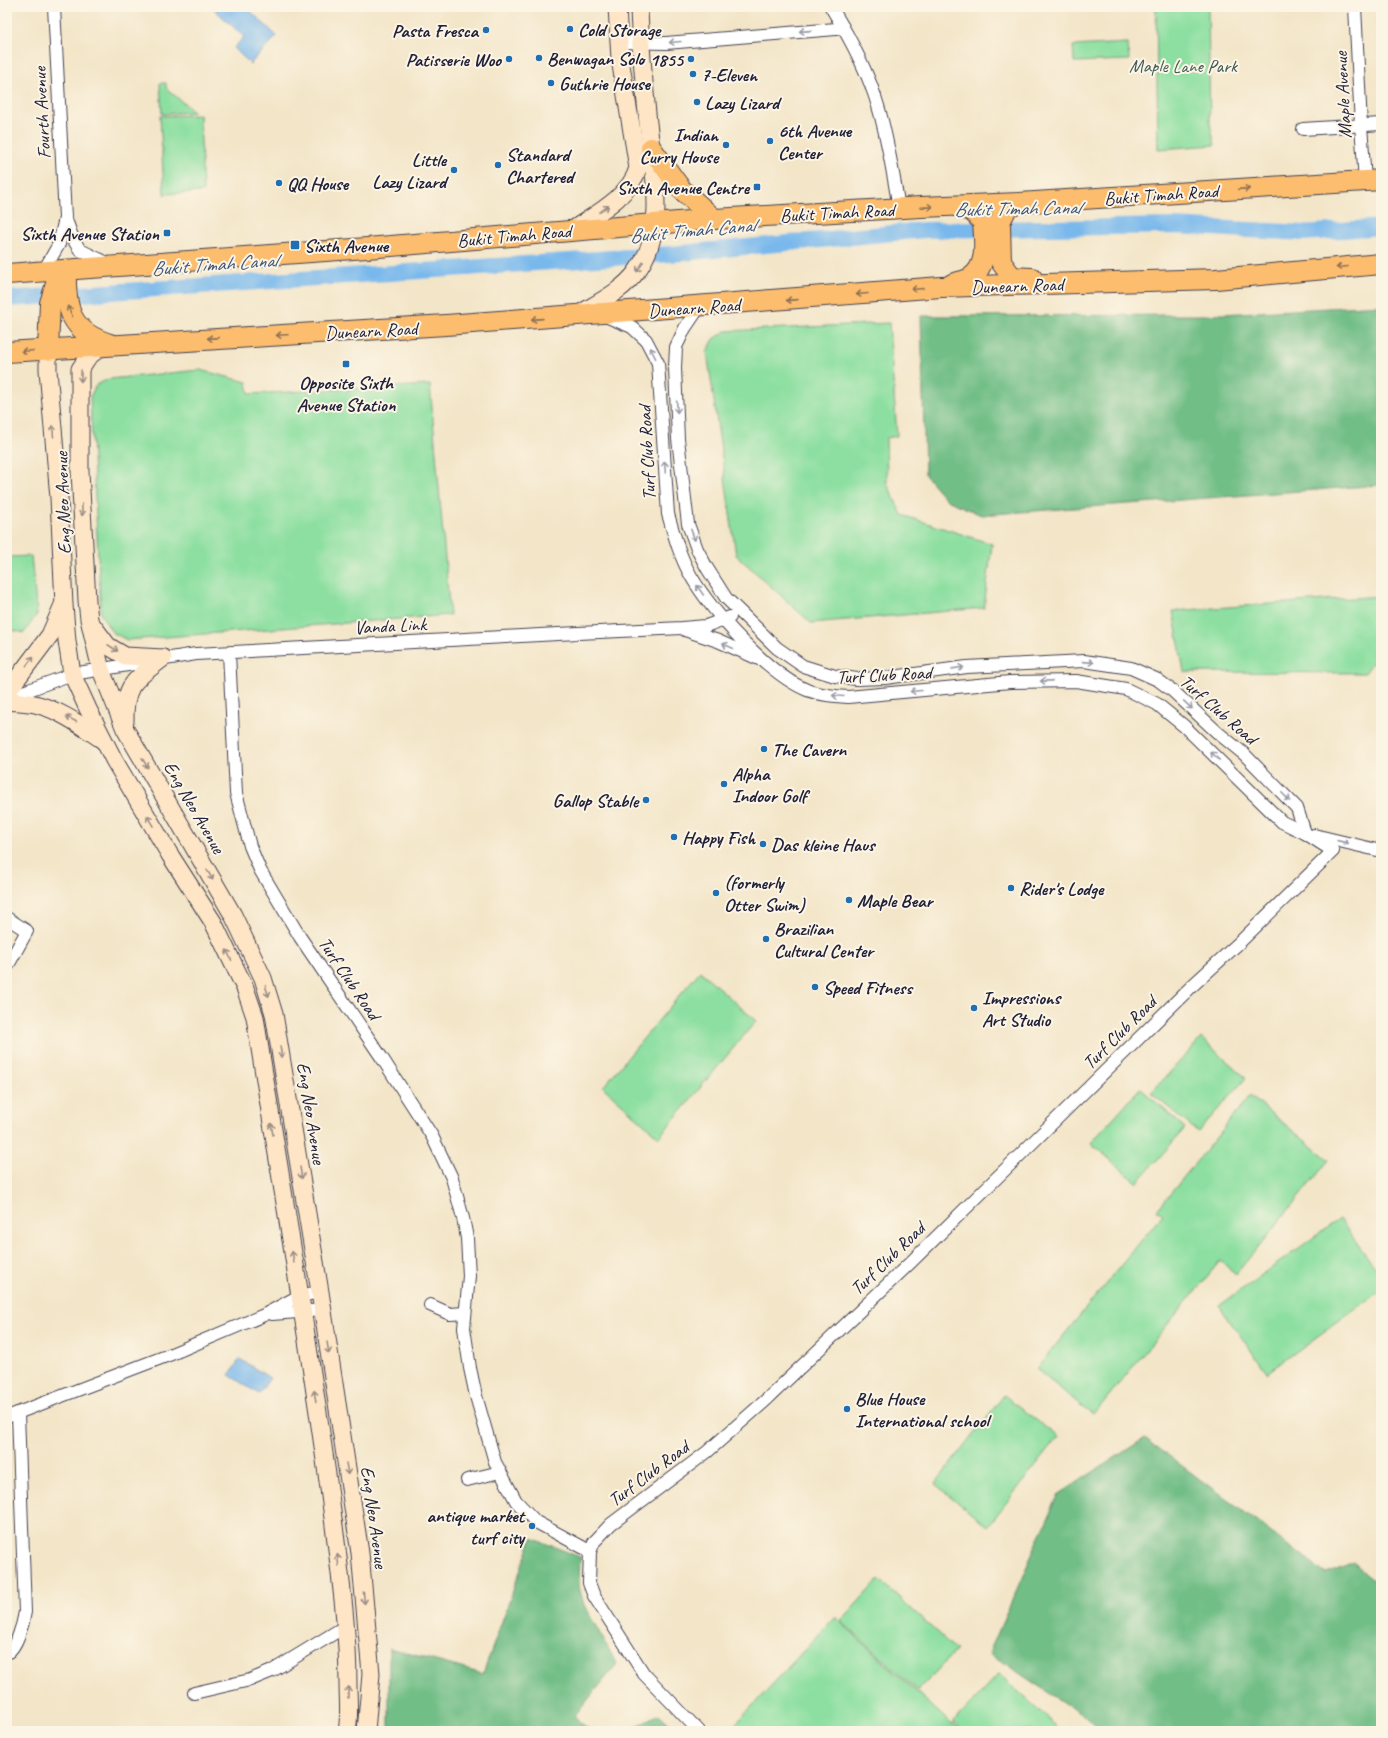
<svg xmlns="http://www.w3.org/2000/svg" width="1388" height="1738" font-family="Caveat,sans-serif">
<style>
.green{fill:#8cdfa0;stroke:#57806e}
.forest{fill:#71be86;stroke:#4a7060}
.water{fill:#78b8ec;stroke:#4d6d94}
.lines{fill:none;stroke-linecap:round;stroke-linejoin:round}
.canal{stroke:#78b8ec;stroke-width:16}
.minor-casing{stroke:#413f50;stroke-width:14}
.secondary-casing{stroke:#413f50;stroke-width:19}
.trunk-casing{stroke:#413f50;stroke-width:22}
.minor{stroke:#fff;stroke-width:12}
.secondary{stroke:#fee5c5;stroke-width:17}
.trunk{stroke:#fcbd6e;stroke-width:20}
.oneway{stroke:#9c9ca7}
.oneway2{stroke:#8f7054}
.oneway3{stroke:#9b8d87}
.poi-dot{fill:#1f6fb2;stroke:#fcf5e5;stroke-width:1.5}
.labels{text-anchor:middle;stroke-width:4;stroke-linejoin:round;paint-order:stroke}
.poi-label{font-size:19px;font-weight:bold;fill:#22223b;stroke:#fcf5e5;text-anchor:start}
.park-label{font-size:19px;fill:#425b59;stroke:#fcf5e5}
.street-label{font-size:19px;fill:#22223b;stroke:#fcf5e5}
.water-label{font-size:20px;font-style:italic;fill:#405679;stroke:#fcf5e5}
</style>
<rect width="100%" height="100%" fill="#fcf5e5"/>
<filter id="ink" filterUnits="userSpaceOnUse"><feTurbulence type="fractalNoise" baseFrequency=".025" numOctaves="2"/><feDisplacementMap in="SourceGraphic" scale="8" xChannelSelector="R" yChannelSelector="G"/><feConvolveMatrix kernelMatrix="1 2 1 2 8 2 1 2 1" color-interpolation-filters="sRGB"/></filter>
<filter id="wash" filterUnits="userSpaceOnUse"><feTurbulence type="fractalNoise" baseFrequency=".012" numOctaves="4" result="noise"/><feDisplacementMap in="SourceGraphic" scale="16" xChannelSelector="R" yChannelSelector="G"/><feGaussianBlur stdDeviation="0.9" result="paint"/><feColorMatrix in="noise" values="0 0 0 0 0 0 0 0 0 0 0 0 0 0 0 0 0 1.4 0 .05"/><feComposite in="paint" operator="in"/></filter>
<g filter="url(#wash)">
<rect width="100%" height="100%" fill="#f3e5c8"/>
<g class="green">
<polygon points="1156,7 1208,7 1210,124 1215,145 1158,149"/>
<polygon points="1128,43 1129,60 1074,62 1073,46"/>
<polygon points="160,83 166,83 166,88 194,112 162,114"/>
<polygon points="200,115 203,192 164,194 160,116"/>
<polygon points="889,323 897,436 886,438 887,483 902,515 992,544 984,608 811,623 736,555 707,352 714,339 726,331"/>
<polygon points="200,370 247,382 249,394 430,385 450,615 127,640 112,632 101,615 90,397 96,385 109,379"/>
<polygon points="31,556 37,614 24,633 7,629 7,557"/>
<polygon points="1381,596 1381,651 1365,673 1184,672 1173,611"/>
<polygon points="700,971 756,1021 659,1137 603,1087"/>
<polygon points="1201,1038 1246,1078 1198,1132 1151,1093"/>
<polygon points="1140,1088 1185,1128 1137,1183 1091,1143"/>
<polygon points="1250,1096 1329,1160 1236,1274 1220,1261 1093,1415 1036,1369 1163,1214 1157,1210"/>
<polygon points="1339,1219 1381,1275 1381,1290 1267,1373 1219,1306"/>
<polygon points="1004,1395 1058,1437 988,1526 935,1484"/>
<polygon points="879,1579 956,1650 918,1691 841,1621"/>
<polygon points="835,1617 959,1731 729,1731"/>
<polygon points="999,1674 1062,1731 962,1731 953,1723"/>
</g>
<g class="forest">
<polygon points="1381,305 1381,485 981,515 947,500 925,475 921,316 1205,315"/>
<polygon points="1145,1438 1326,1574 1354,1563 1381,1586 1381,1731 1106,1731 989,1653 1058,1495"/>
<polygon points="532,1538 580,1557 579,1587 584,1605 617,1664 574,1717 591,1731 389,1731 389,1648 483,1674"/>
<polygon points="659,1714 677,1731 627,1731"/>
</g>
<g class="water">
<polygon points="212,7 246,7 277,36 250,64 234,48 244,37"/>
<polygon points="240,1359 270,1378 259,1394 229,1375"/>
</g>
<g class="lines">
<polyline class="canal" points="7,299 671,254 925,230 1174,226 1304,233 1381,227"/>
</g>
</g>
<g filter="url(#ink)">
<g class="lines">
<defs>
<g id="minor">
<polyline points="54,7 65,217 73,239 80,250 109,264"/>
<path d="M831 7C850 38 868 71 878 106 888 139 893 174 899 208"/>
<polyline points="1355,7 1361,125 1365,181"/>
<polyline points="619,42 666,43 836,29 843,27"/>
<polyline points="1303,129 1381,124"/>
<polyline points="43,272 59,244 65,218"/>
<polyline points="700,306 685,328 676,347 675,368 678,439 688,524 697,549 707,568 726,598 777,648 803,666 835,676 857,679 885,678 967,667 1084,661 1131,668 1158,680 1174,692 1217,732 1244,754 1297,808 1305,833"/>
<path d="M605 316 632 327 646 340 658 363 668 514C674 535 680 557 691 576 712 612 768 674 807 690 820 695 834 696 848 697L1010 682 1076 681 1126 689 1157 704 1184 726 1282 822 1305 833 1333 851 1241 941 1193 985 910 1263 765 1401 707 1452 611 1524 594 1542 590 1552 589 1583 594 1596 644 1674 699 1731"/>
<polyline points="685,630 718,641 759,659"/>
<polyline points="229,653 236,793 250,846 260,870 300,937 382,1058 432,1136 452,1178 463,1218 467,1238 469,1276 464,1328 470,1368 476,1396 495,1462 516,1501 536,1522 584,1548"/>
<polyline points="7,698 72,674 196,654 558,634 682,628 706,626 730,617"/>
<polyline points="1314,835 1381,851"/>
<polyline points="7,918 27,931 7,967"/>
<polyline points="430,1305 450,1314 465,1313"/>
<polyline points="272,1314 323,1310"/>
<polyline points="7,1417 169,1355 264,1315 299,1296 320,1292"/>
<polyline points="467,1480 500,1472"/>
<path d="M7 1653C17 1647 23 1624 25 1612L18 1413"/>
<polyline points="194,1693 250,1680 272,1671 346,1626"/>
</g>
<g id="secondary">
<path d="M571 231C594 215 630 197 638 168L620 59 617 7"/>
<path d="M576 316C597 303 623 291 637 271 668 228 653 171 648 123 644 84 640 46 639 7"/>
<polyline points="102,346 88,357 80,369 80,471 87,601 89,619 101,670 125,729 233,915 263,978 274,1014 320,1292 360,1553 371,1674 366,1731"/>
<path d="M48 350V370L59 498 64 605 67 641 72 674 88 709 114 760 170 855 213 922 245 988 255 1017C281 1184 311 1351 333 1518 340 1573 348 1629 348 1684 348 1700 350 1716 347 1731"/>
<polyline points="93,626 108,646 125,656 163,658"/>
<polyline points="7,692 50,635 63,605"/>
<path d="M7 701C16 702 26 702 35 704 60 710 80 725 101 739"/>
<path d="M125 722C124 683 135 680 163 658"/>
</g>
<g id="trunk">
<polyline points="651,148 681,189 714,219"/>
<polyline points="1019,203 1008,206 1000,222 1001,262 1012,277 1032,278"/>
<path d="M66 270C65 309 70 332 110 344"/>
<polyline points="7,274 367,248 714,219 921,207 1019,203 1381,180"/>
<path d="M952 284C957 282 965 281 970 278 989 266 984 240 983 222L972 211 956 206"/>
<polyline points="48,350 50,303 60,271"/>
<polyline points="7,352 446,325 941,287 1216,279 1381,264"/>
</g>
</defs>
<use href="#minor" class="minor-casing"/>
<use href="#secondary" class="secondary-casing"/>
<use href="#trunk" class="trunk-casing"/>
<use href="#minor" class="minor"/>
<use href="#secondary" class="secondary"/>
<use href="#trunk" class="trunk"/>
</g>
<defs><path id="oneway-shaft" d="M-6 0H5M1.5-3L5.5 0L1.5 3" fill="none" stroke-width="1.6" stroke-linecap="round" stroke-linejoin="round"/></defs>
<g class="oneway">
<use href="#oneway-shaft" transform="translate(805 31) rotate(176)"/>
<use href="#oneway-shaft" transform="translate(675 42) rotate(175)"/>
<use href="#oneway-shaft" transform="translate(653 353) rotate(-116)"/>
<use href="#oneway-shaft" transform="translate(677 407) rotate(87)"/>
<use href="#oneway-shaft" transform="translate(665 467) rotate(-93)"/>
<use href="#oneway-shaft" transform="translate(693 535) rotate(70)"/>
<use href="#oneway-shaft" transform="translate(700 590) rotate(-124)"/>
<use href="#oneway-shaft" transform="translate(728 646) rotate(-156)"/>
<use href="#oneway-shaft" transform="translate(1088 662) rotate(4)"/>
<use href="#oneway-shaft" transform="translate(958 668) rotate(-8)"/>
<use href="#oneway-shaft" transform="translate(1046 681) rotate(179)"/>
<use href="#oneway-shaft" transform="translate(916 691) rotate(175)"/>
<use href="#oneway-shaft" transform="translate(838 696) rotate(-175)"/>
<use href="#oneway-shaft" transform="translate(1188 705) rotate(43)"/>
<use href="#oneway-shaft" transform="translate(1215 756) rotate(-136)"/>
<use href="#oneway-shaft" transform="translate(1286 797) rotate(46)"/>
<use href="#oneway-shaft" transform="translate(1343 842) rotate(13)"/>
</g>
<g class="oneway2">
<use href="#oneway-shaft" transform="translate(1244 189) rotate(-4)"/>
<use href="#oneway-shaft" transform="translate(927 207) rotate(-2)"/>
<use href="#oneway-shaft" transform="translate(1342 267) rotate(175)"/>
<use href="#oneway-shaft" transform="translate(917 289) rotate(175)"/>
<use href="#oneway-shaft" transform="translate(862 294) rotate(175)"/>
<use href="#oneway-shaft" transform="translate(792 300) rotate(176)"/>
<use href="#oneway-shaft" transform="translate(70 311) rotate(-114)"/>
<use href="#oneway-shaft" transform="translate(537 319) rotate(176)"/>
<use href="#oneway-shaft" transform="translate(282 335) rotate(177)"/>
<use href="#oneway-shaft" transform="translate(213 338) rotate(176)"/>
<use href="#oneway-shaft" transform="translate(27 351) rotate(177)"/>
</g>
<g class="oneway3">
<use href="#oneway-shaft" transform="translate(604 209) rotate(-36)"/>
<use href="#oneway-shaft" transform="translate(640 267) rotate(123)"/>
<use href="#oneway-shaft" transform="translate(81 376) rotate(91)"/>
<use href="#oneway-shaft" transform="translate(53 431) rotate(-95)"/>
<use href="#oneway-shaft" transform="translate(82 510) rotate(87)"/>
<use href="#oneway-shaft" transform="translate(113 648) rotate(33)"/>
<use href="#oneway-shaft" transform="translate(30 661) rotate(-53)"/>
<use href="#oneway-shaft" transform="translate(71 719) rotate(-152)"/>
<use href="#oneway-shaft" transform="translate(145 763) rotate(60)"/>
<use href="#oneway-shaft" transform="translate(150 821) rotate(-120)"/>
<use href="#oneway-shaft" transform="translate(210 875) rotate(60)"/>
<use href="#oneway-shaft" transform="translate(229 955) rotate(-116)"/>
<use href="#oneway-shaft" transform="translate(267 991) rotate(73)"/>
<use href="#oneway-shaft" transform="translate(281 1052) rotate(81)"/>
<use href="#oneway-shaft" transform="translate(272 1129) rotate(-99)"/>
<use href="#oneway-shaft" transform="translate(301 1173) rotate(81)"/>
<use href="#oneway-shaft" transform="translate(293 1257) rotate(-99)"/>
<use href="#oneway-shaft" transform="translate(328 1348) rotate(81)"/>
<use href="#oneway-shaft" transform="translate(315 1396) rotate(-99)"/>
<use href="#oneway-shaft" transform="translate(347 1469) rotate(81)"/>
<use href="#oneway-shaft" transform="translate(338 1560) rotate(-97)"/>
<use href="#oneway-shaft" transform="translate(364 1598) rotate(85)"/>
<use href="#oneway-shaft" transform="translate(348 1692) rotate(-90)"/>
</g>
</g>
<g class="poi-dot">
<circle cx="570" cy="29" r="4"/>
<circle cx="486" cy="30" r="4"/>
<circle cx="539" cy="58" r="4"/>
<circle cx="509" cy="59" r="4"/>
<circle cx="691" cy="59" r="4"/>
<circle cx="693" cy="74" r="4"/>
<circle cx="551" cy="83" r="4"/>
<circle cx="697" cy="102" r="4"/>
<circle cx="770" cy="141" r="4"/>
<circle cx="726" cy="145" r="4"/>
<circle cx="498" cy="165" r="4"/>
<circle cx="454" cy="170" r="4"/>
<circle cx="279" cy="183" r="4"/>
<rect x="753" y="183" width="8" height="8" rx="2"/>
<rect x="163" y="229" width="8" height="8" rx="2"/>
<rect x="290" y="240" width="10" height="10" rx="2"/>
<rect x="342" y="360" width="8" height="8" rx="2"/>
<circle cx="764" cy="749" r="4"/>
<circle cx="724" cy="784" r="4"/>
<circle cx="646" cy="800" r="4"/>
<circle cx="674" cy="837" r="4"/>
<circle cx="763" cy="844" r="4"/>
<circle cx="1011" cy="888" r="4"/>
<circle cx="716" cy="893" r="4"/>
<circle cx="849" cy="900" r="4"/>
<circle cx="766" cy="939" r="4"/>
<circle cx="815" cy="987" r="4"/>
<circle cx="974" cy="1008" r="4"/>
<circle cx="847" cy="1409" r="4"/>
<circle cx="532" cy="1526" r="4"/>
</g>
<g class="labels">
<g class="poi-label">
<text x="578" y="36">Cold Storage</text>
<text x="478" y="37" text-anchor="end">Pasta Fresca</text>
<text x="547" y="65">Benwagan Solo</text>
<text x="501" y="66" text-anchor="end">Patisserie Woo</text>
<text x="683" y="66" text-anchor="end">1855</text>
<text x="701" y="81">7-Eleven</text>
<text x="559" y="90">Guthrie House</text>
<text x="705" y="109">Lazy Lizard</text>
<text x="778" y="137">6th Avenue<tspan x="778" dy="22">Center</tspan></text>
<text x="718" y="141" text-anchor="end">Indian<tspan x="718" dy="22">Curry House</tspan></text>
<text x="506" y="161">Standard<tspan x="506" dy="22">Chartered</tspan></text>
<text x="446" y="166" text-anchor="end">Little<tspan x="446" dy="22">Lazy Lizard</tspan></text>
<text x="287" y="190">QQ House</text>
<text x="749" y="194" text-anchor="end">Sixth Avenue Centre</text>
<text x="159" y="240" text-anchor="end">Sixth Avenue Station</text>
<text x="304" y="252">Sixth Avenue</text>
<text x="346" y="389" text-anchor="middle">Opposite Sixth<tspan x="346" dy="22">Avenue Station</tspan></text>
<text x="772" y="756">The Cavern</text>
<text x="732" y="780">Alpha<tspan x="732" dy="22">Indoor Golf</tspan></text>
<text x="638" y="807" text-anchor="end">Gallop Stable</text>
<text x="682" y="844">Happy Fish</text>
<text x="771" y="851">Das kleine Haus</text>
<text x="724" y="889">(formerly<tspan x="724" dy="22">Otter Swim)</tspan></text>
<text x="1019" y="895">Rider's Lodge</text>
<text x="857" y="907">Maple Bear</text>
<text x="774" y="935">Brazilian<tspan x="774" dy="22">Cultural Center</tspan></text>
<text x="823" y="994">Speed Fitness</text>
<text x="982" y="1004">Impressions<tspan x="982" dy="22">Art Studio</tspan></text>
<text x="855" y="1405">Blue House<tspan x="855" dy="22">International school</tspan></text>
<text x="524" y="1522" text-anchor="end">antique market<tspan x="524" dy="22">turf city</tspan></text>
</g>
<g class="park-label">
<text x="1183" y="72">Maple Lane Park</text>
</g>
<g class="street-label">
<text transform="translate(1342 95) rotate(-93)" y="7">Maple Avenue</text>
<text transform="translate(41 113) rotate(-93)" y="7">Fourth Avenue</text>
<text transform="translate(1161 194) rotate(-4)" y="7">Bukit Timah Road</text>
<text transform="translate(837 212) rotate(-3)" y="7">Bukit Timah Road</text>
<text transform="translate(514 235) rotate(-5)" y="7">Bukit Timah Road</text>
<text transform="translate(1017 285) rotate(-2)" y="7">Dunearn Road</text>
<text transform="translate(694 307) rotate(-4)" y="7">Dunearn Road</text>
<text transform="translate(371 330) rotate(-3)" y="7">Dunearn Road</text>
<text transform="translate(646 453) rotate(-93)" y="7">Turf Club Road</text>
<text transform="translate(62 503) rotate(-92)" y="7">Eng Neo Avenue</text>
<text transform="translate(390 625) rotate(-3)" y="7">Vanda Link</text>
<text transform="translate(884 674) rotate(-3)" y="7">Turf Club Road</text>
<text transform="translate(1219 709) rotate(41)" y="7">Turf Club Road</text>
<text transform="translate(195 807) rotate(60)" y="7">Eng Neo Avenue</text>
<text transform="translate(350 978) rotate(56)" y="7">Turf Club Road</text>
<text transform="translate(1119 1032) rotate(-45)" y="7">Turf Club Road</text>
<text transform="translate(312 1113) rotate(81)" y="7">Eng Neo Avenue</text>
<text transform="translate(887 1258) rotate(-44)" y="7">Turf Club Road</text>
<text transform="translate(648 1473) rotate(-37)" y="7">Turf Club Road</text>
<text transform="translate(375 1517) rotate(82)" y="7">Eng Neo Avenue</text>
</g>
<g class="water-label">
<text transform="translate(1017 208) rotate(-1)" y="7">Bukit Timah Canal</text>
<text transform="translate(692 230) rotate(-5)" y="7">Bukit Timah Canal</text>
<text transform="translate(214 264) rotate(-4)" y="7">Bukit Timah Canal</text>
</g>
</g>
<rect width="1388" height="1738" fill="none" stroke="#fcf5e5" stroke-width="24"/>
</svg>
